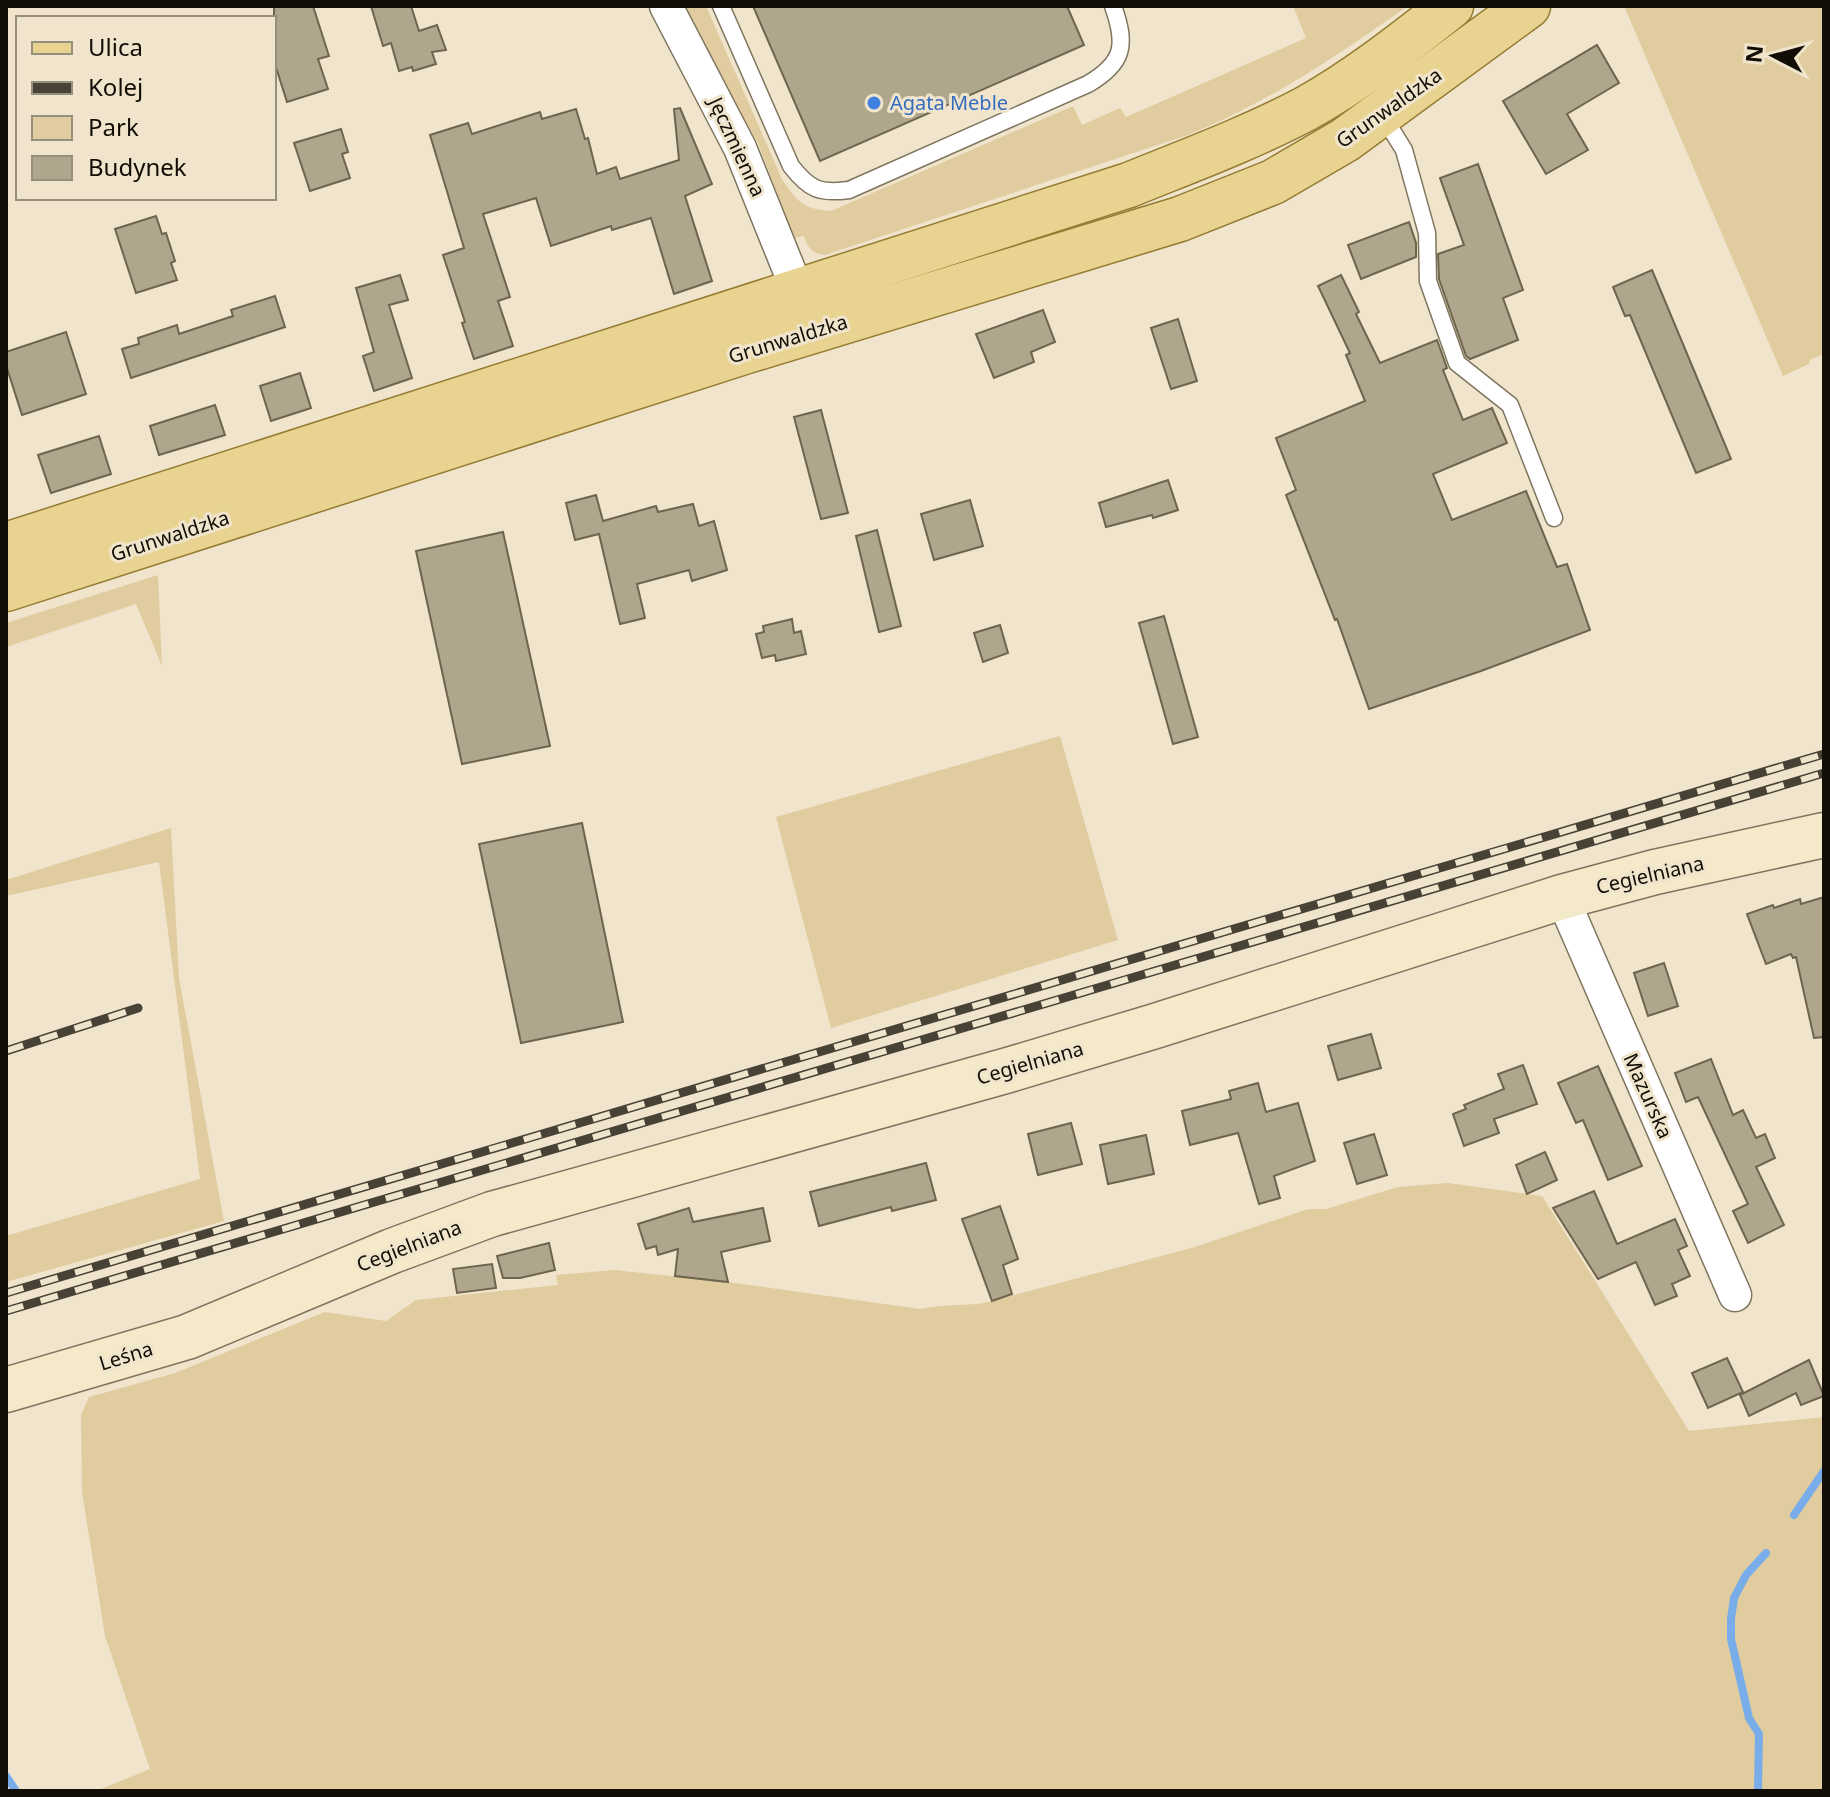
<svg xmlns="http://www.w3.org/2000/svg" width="1830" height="1797" font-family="'Noto Sans',sans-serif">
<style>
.green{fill:#e0cc9f}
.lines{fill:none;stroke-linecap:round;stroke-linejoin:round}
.stream{stroke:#79adea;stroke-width:8}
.building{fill:#b0a58d;stroke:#6e654e;stroke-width:2}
.lane-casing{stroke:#7f755e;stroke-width:19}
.street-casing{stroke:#7f755e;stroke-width:35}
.secondary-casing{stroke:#7f755e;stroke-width:47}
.primary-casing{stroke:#947b31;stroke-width:47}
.lane{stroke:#fff;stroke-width:16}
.street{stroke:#fff;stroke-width:32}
.secondary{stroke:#f4e9c8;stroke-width:44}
.primary{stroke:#e9d391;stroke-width:44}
.rail-casing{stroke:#474235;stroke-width:9}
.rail{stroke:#f0e5cc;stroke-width:6;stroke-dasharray:18;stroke-linecap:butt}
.shop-dot{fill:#3f7fe0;stroke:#f0e5cc;stroke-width:3}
.labels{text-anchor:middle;stroke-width:6;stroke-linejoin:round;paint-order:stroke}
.shop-label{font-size:20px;fill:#366cbe;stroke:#f0e5cc;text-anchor:start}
.street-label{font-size:20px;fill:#120e06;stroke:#f0e5cc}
</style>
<rect width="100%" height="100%" fill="#f0e5cc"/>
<g class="green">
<path d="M679 6H706L782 179C797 202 804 209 831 211L1073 106 1082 125 1120 108 1126 117 1306 38 1293 6H1408C1338 55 1268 103 1188 135L825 255C812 254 808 248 804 236L794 238 758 143Z"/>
<polygon points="1624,6 1824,6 1824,354 1810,360 1809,364 1783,376"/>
<polygon points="158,575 162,666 136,604 6,647 6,623"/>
<polygon points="1060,736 1118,940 831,1028 776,817"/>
<polygon points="171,828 179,978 224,1221 6,1282 6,1236 200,1179 159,862 6,896 6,880"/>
<path d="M1448 1183 1542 1196 1689 1431 1824 1417V1791H96L150 1769 105 1636 82 1492 81 1415 89 1397 175 1373 325 1312 386 1321 416 1300 558 1285 556 1275 614 1270 728 1282 920 1309C942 1304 962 1306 984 1303L1195 1247 1308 1209H1326L1398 1187Z"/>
</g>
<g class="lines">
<g class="stream">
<polyline points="1794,1515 1824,1471"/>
<polyline points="6,1776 16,1791"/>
<polyline points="1758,1791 1759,1734 1749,1718 1731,1639 1731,1619 1734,1598 1746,1575 1766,1553"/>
</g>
</g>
<g class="building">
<polygon points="274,6 313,6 329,56 318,59 328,89 287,102 274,61"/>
<polygon points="371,6 411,6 419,31 437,25 446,50 432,52 436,64 413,71 412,67 399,71 391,43 383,46"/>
<polygon points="753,6 1067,6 1084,45 820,161"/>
<polygon points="1597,45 1619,83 1567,114 1588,150 1546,174 1503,101"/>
<polygon points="680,108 712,184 685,196 712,281 674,294 651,218 612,230 611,226 551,246 536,198 483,214 510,297 498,301 513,346 474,359 462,323 465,322 443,255 464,248 430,135 468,123 472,134 540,112 542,119 576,109 585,139 588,138 597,174 616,167 620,179 679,160 674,109"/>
<polygon points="341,129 348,152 342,154 350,178 310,191 294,143"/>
<polygon points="1478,164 1523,290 1503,298 1518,340 1470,359 1466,356 1439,279 1438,254 1464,245 1440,178"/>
<polygon points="156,216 162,234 166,233 175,261 171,263 177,280 136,293 115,229"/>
<polygon points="1409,222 1416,243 1416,257 1361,279 1348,245"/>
<polygon points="1652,270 1731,459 1696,473 1630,315 1625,316 1613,287"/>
<polygon points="400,275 408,300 389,305 412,378 374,391 363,356 374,352 356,288"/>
<polygon points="1341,275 1359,312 1356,314 1380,363 1437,340 1447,368 1443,370 1463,420 1492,408 1507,443 1433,474 1452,520 1526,491 1557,567 1567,564 1590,630 1481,671 1369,709 1337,619 1335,620 1286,495 1296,490 1276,438 1365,401 1346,355 1350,353 1318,286"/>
<polygon points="275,296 285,327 131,378 122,349 139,344 138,338 177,325 179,334 233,316 231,310"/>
<polygon points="1043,310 1055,342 1031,352 1034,362 994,378 976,334"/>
<polygon points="1178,319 1197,381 1171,389 1151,328"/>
<polygon points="66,332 86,394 22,415 6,365 6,352"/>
<polygon points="300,373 311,408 271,421 260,386"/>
<polygon points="215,405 225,435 159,455 150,426"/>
<polygon points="821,410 848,513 821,519 794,417"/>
<polygon points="99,436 111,474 51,493 38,455"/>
<polygon points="1168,480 1178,510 1153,518 1152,515 1106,527 1099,503"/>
<polygon points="596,495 603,521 656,506 658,512 693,504 699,526 714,521 727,570 692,581 689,570 637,584 645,618 620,624 599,534 575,540 566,503"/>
<polygon points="970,500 983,546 934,560 921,514"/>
<polygon points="877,530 901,626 879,632 856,536"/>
<polygon points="503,532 550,746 462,764 416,551"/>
<polygon points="1164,616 1198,737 1173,744 1139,623"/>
<polygon points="792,619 794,633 801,631 806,654 776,661 775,655 762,658 756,634 764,632 763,626"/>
<polygon points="1000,625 1008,653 983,662 974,633"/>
<polygon points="582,823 623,1022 521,1043 479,844"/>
<polygon points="1824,897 1824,1037 1814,1038 1796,957 1793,958 1791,954 1766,964 1747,914 1773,905 1774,908 1800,899 1801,904"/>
<polygon points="1664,963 1678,1006 1648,1016 1634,973"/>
<polygon points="1371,1034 1381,1068 1338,1080 1328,1046"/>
<polygon points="1711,1059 1733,1115 1743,1110 1756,1138 1765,1134 1775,1158 1756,1167 1784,1225 1748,1243 1733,1211 1748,1204 1698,1097 1686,1102 1675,1073"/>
<polygon points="1523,1065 1537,1104 1494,1119 1499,1133 1464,1146 1453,1114 1466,1109 1464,1105 1504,1089 1498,1074"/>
<polygon points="1598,1066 1642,1166 1608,1180 1583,1120 1576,1123 1558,1083"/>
<polygon points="1258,1083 1266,1112 1298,1103 1315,1161 1274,1176 1280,1198 1259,1204 1238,1133 1190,1145 1182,1111 1231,1099 1229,1091"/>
<polygon points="1071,1123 1082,1164 1038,1175 1028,1134"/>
<polygon points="1374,1134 1387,1175 1357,1184 1344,1143"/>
<polygon points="1146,1135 1154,1174 1108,1184 1100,1145"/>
<polygon points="1545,1152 1557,1180 1527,1194 1516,1165"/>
<polygon points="926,1163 936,1200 892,1211 891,1207 819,1226 810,1192"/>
<polygon points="1594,1191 1617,1244 1675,1219 1687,1246 1678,1250 1690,1276 1672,1284 1677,1296 1655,1305 1636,1262 1598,1279 1553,1208"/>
<polygon points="1000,1206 1018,1259 1003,1265 1012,1294 992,1301 962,1219"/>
<polygon points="689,1208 693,1222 763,1208 770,1241 721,1252 728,1282 675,1276 678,1249 658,1255 656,1246 646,1249 638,1224"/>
<polygon points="549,1243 555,1270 520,1278 503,1278 497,1256"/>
<polygon points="492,1264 496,1288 457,1293 453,1269"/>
<polygon points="1727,1358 1743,1392 1708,1408 1692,1373"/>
<polygon points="1809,1360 1824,1396 1801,1405 1796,1393 1749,1416 1740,1395"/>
</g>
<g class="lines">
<defs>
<g id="lane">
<path d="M721 6 791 166C809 189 819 194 849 190L1088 84C1124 63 1127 45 1113 6"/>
<polyline points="1383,116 1404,150 1427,233 1428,281 1457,363 1510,405 1554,518"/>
</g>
<g id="street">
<polyline points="666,6 740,148 798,292"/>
<polyline points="1562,897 1735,1295"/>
</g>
<polyline id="secondary" points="6,1390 187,1337 392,1251 492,1214 1005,1071 1152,1027 1562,897 1655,872 1824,835"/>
<g id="primary">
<path d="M6 545 1129 185C1188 161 1248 139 1305 109 1356 81 1405 42 1451 6"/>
<polyline points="6,589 747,351 1180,219 1273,182 1345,140 1528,6"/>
</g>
</defs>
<use href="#lane" class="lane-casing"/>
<use href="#street" class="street-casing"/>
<use href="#secondary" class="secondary-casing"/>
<use href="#primary" class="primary-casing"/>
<use href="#lane" class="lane"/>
<use href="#street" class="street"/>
<use href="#secondary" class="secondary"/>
<use href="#primary" class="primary"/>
<defs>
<g id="rail">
<polyline points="6,1051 138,1008"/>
<polyline points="6,1293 1824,754"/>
<polyline points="6,1311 1824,773"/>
</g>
</defs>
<use href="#rail" class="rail-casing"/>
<use href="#rail" class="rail"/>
</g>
<circle class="shop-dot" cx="874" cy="103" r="8"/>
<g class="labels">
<g class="shop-label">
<text x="890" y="110">Agata Meble</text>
</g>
<g class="street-label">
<text transform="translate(1389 108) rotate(-35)" y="7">Grunwaldzka</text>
<text transform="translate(737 147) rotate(65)" y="7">Jęczmienna</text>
<text transform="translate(788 339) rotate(-17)" y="7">Grunwaldzka</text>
<text transform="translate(170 536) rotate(-18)" y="7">Grunwaldzka</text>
<text transform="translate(1650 875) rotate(-13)" y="7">Cegielniana</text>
<text transform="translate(1030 1063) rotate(-16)" y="7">Cegielniana</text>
<text transform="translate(1648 1096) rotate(66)" y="7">Mazurska</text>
<text transform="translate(409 1246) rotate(-21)" y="7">Cegielniana</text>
<text transform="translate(126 1356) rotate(-17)" y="7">Leśna</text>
</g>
</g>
<rect width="1830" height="1797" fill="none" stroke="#120e06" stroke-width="16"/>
<rect x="16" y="16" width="260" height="184" fill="#f0e5cc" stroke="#978f7d" stroke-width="2"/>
<rect x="32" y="42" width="40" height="12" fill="#e9d391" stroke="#978f7d" stroke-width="2"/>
<text x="88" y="56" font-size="24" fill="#120e06">Ulica</text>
<rect x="32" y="82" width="40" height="12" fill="#474235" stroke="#978f7d" stroke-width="2"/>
<text x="88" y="96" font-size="24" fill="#120e06">Kolej</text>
<rect x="32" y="116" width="40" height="24" fill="#e0cc9f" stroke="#978f7d" stroke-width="2"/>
<text x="88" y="136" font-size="24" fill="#120e06">Park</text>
<rect x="32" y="156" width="40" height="24" fill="#b0a58d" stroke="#978f7d" stroke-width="2"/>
<text x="88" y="176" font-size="24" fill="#120e06">Budynek</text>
<g transform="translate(1774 56) rotate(276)" stroke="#f0e5cc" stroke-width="6" paint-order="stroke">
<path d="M0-6L14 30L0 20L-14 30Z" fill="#120e06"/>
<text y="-12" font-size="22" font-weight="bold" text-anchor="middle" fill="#120e06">N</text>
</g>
</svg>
